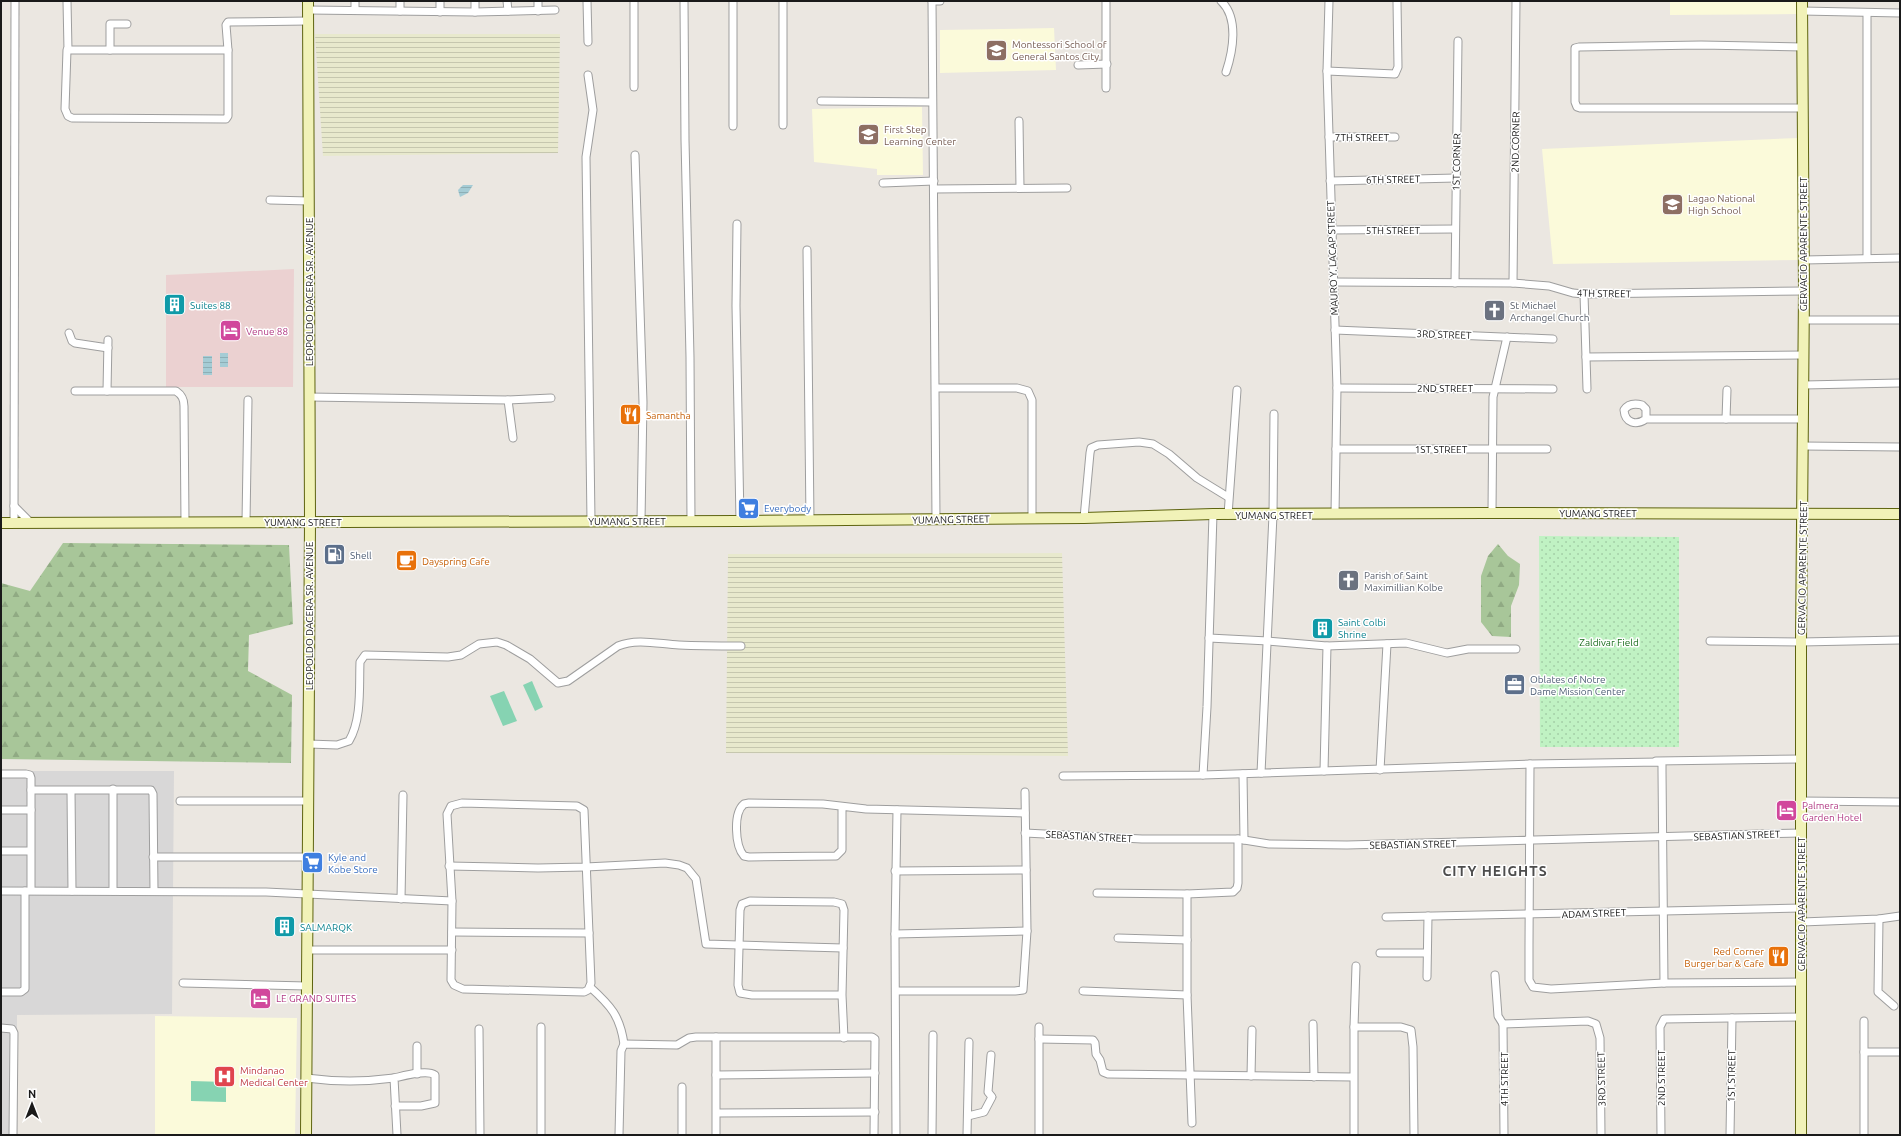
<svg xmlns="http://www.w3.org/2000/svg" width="1901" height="1136" font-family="Ubuntu,sans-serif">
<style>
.residential{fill:#d8d7d7}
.commercial{fill:#ebd1d1}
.education{fill:#fbfada}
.farmland{fill:url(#farmland-rules)}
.forest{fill:url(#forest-firs)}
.park{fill:url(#park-dots)}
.pitch{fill:#86d3b2}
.water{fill:url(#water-rules)}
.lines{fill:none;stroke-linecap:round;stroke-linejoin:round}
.minor-casing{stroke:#9e9e9e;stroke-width:9}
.secondary-casing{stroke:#5e640f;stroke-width:12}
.minor{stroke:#fff;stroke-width:7}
.secondary{stroke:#f1f2b8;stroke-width:10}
.labels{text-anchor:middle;stroke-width:3;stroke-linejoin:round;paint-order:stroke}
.education-label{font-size:10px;fill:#785e54;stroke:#fff;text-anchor:start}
.street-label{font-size:10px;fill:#1a1a1a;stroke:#fff}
.culture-label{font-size:10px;fill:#0d838f;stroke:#fff;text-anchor:start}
.worship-label{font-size:10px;fill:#5b616d;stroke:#fff;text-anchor:start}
.hotel-label{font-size:10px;fill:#b23c85;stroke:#fff;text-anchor:start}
.food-label{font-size:10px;fill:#c56008;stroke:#fff;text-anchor:start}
.shop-label{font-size:10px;fill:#366cbe;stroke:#fff;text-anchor:start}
.service-label{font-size:10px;fill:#4e5e75;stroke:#fff;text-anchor:start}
.park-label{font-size:10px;fill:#166b1a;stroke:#fff}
.health-label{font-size:10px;fill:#be3a42;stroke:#fff;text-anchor:start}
.district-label{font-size:14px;font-weight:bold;letter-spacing:1px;fill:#4d4d4d;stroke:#fff}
</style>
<defs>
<pattern id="farmland-rules" width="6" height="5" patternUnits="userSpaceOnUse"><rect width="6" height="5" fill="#e8e9cd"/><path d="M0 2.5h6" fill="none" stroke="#c6c7af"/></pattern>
<pattern id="forest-firs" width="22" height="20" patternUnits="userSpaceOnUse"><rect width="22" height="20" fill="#a8c699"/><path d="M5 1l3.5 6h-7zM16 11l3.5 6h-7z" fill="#90aa83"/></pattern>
<pattern id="park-dots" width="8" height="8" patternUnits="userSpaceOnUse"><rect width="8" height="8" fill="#c0f2c3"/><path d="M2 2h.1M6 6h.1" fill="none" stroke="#a4cfa7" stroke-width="1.8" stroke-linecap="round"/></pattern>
<pattern id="water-rules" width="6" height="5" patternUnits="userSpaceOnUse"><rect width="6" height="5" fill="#a5ccd5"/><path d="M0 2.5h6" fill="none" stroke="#8dafb6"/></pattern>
</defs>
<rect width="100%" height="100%" fill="#ebe7e1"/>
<polygon class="residential" points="1,771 174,771 172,1014 17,1015 17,1135 1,1135"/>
<polygon class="commercial" points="294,269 293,387 166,387 166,275"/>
<g class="education">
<polygon points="1670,1 1797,1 1797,14 1670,15"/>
<polygon points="1054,28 1056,70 940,73 940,30"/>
<polygon points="922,107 923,175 877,175 877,169 814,162 812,109"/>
<polygon points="1798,138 1799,260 1553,264 1542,149"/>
<polygon points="155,1016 297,1018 295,1135 155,1135"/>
</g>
<g class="farmland">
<polygon points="315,34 560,34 558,153 323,156"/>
<polygon points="1062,553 1068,756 726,753 728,554"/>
</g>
<g class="forest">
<polygon points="63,543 289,545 293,624 249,635 248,671 292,695 291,763 1,759 1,583 30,591"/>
<polygon points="1498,544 1508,556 1520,564 1519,585 1511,606 1511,637 1492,636 1481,622 1481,576 1488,556"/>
</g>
<polygon class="park" points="1539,536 1679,537 1679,747 1540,747"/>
<g class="pitch">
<polygon points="532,681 543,707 535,711 523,685"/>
<polygon points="504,691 517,721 503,726 490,696"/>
<polygon points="191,1081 226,1082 226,1102 191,1101"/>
</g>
<g class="water">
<polygon points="463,185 473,185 468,193 460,197 458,190"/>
<rect x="220" y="353" width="8" height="14"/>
<rect x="203" y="356" width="9" height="19"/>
</g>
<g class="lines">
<defs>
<g id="minor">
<polyline points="67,1 68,50 228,50 226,25 228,22 308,21"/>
<polyline points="400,1 400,11"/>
<polyline points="440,1 440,12"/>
<polyline points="475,1 475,12"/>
<polyline points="507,1 508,11"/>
<polyline points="587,1 588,42"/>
<polyline points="634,1 634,87"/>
<polyline points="684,1 685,140 690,357 691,521"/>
<polyline points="733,1 733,126"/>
<polyline points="932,1 936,519"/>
<polyline points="932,1 940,1"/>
<polyline points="1106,1 1106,88"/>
<path d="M1221 1C1239 18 1233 51 1226 72"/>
<polyline points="1329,1 1327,71 1337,388 1335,514"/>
<polyline points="308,10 475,12 555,10"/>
<polyline points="355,10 355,1"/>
<polyline points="538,11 538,1"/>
<polyline points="1802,11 1900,13"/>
<polyline points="1867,13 1867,258"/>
<polyline points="67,50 65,109 68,116 72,118 226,119 228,116 228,50"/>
<polyline points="110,50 110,24 127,24"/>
<polyline points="1078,65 1107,64"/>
<polyline points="1327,71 1395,74 1398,67 1397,1"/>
<polyline points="588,75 593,110 586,157 591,520"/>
<polyline points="821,101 932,102"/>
<polyline points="1802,108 1580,108 1577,107 1575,102 1575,48 1579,47 1701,45 1803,47"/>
<polyline points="1019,121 1020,188"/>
<polyline points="783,125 783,1"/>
<polyline points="1329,137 1395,137"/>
<polyline points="635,155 643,402 641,521"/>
<polyline points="1330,181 1456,178"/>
<polyline points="883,183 934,181"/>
<polyline points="934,189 1067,188"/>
<polyline points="270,200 309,201"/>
<polyline points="737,224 736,306 740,521"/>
<polyline points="1331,230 1455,229"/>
<polyline points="807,250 810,521"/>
<polyline points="1804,260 1900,258"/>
<polyline points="1333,282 1513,283 1549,286 1573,293 1584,294 1804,291"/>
<polyline points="1455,283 1458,41"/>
<polyline points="1513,283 1516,1"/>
<polyline points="1584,294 1587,389"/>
<polyline points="1804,320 1900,320"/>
<polyline points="1335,330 1553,339"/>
<polyline points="69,333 72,341 75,343 108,348"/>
<polyline points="1586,357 1803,355"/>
<polyline points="1804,385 1900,383"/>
<polyline points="936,388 1017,388 1028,391 1032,400 1032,517"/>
<polyline points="1337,388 1553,389"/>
<path d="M75 391H176C182 395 184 399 184 406L185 522"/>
<polyline points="107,391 108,340"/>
<polyline points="309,397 508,400 551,398"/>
<polyline points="508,400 513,438"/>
<path d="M1646 419V409L1642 405C1634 403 1628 404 1624 410 1625 423 1636 426 1646 419H1803"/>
<polyline points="1726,419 1727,390"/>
<polyline points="1803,446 1900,447"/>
<polyline points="1336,449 1547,449"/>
<polyline points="14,506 31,523"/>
<polyline points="1492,513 1493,397 1507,337"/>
<polyline points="1228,515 1237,390"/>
<polyline points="1084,518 1090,453 1091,448 1098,445 1139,442 1153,444 1169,454 1197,478 1228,497"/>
<polyline points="246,522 248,400"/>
<polyline points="14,523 15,1"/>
<polyline points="1209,638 1268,641 1327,646 1406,643 1447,653 1468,649 1516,649"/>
<polyline points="1710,641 1801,642 1900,640"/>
<path d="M309 744 337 745 349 741C362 719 359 687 360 662L365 655 448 657 461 655 479 644 497 642 506 645 530 659 558 683 568 681 618 646C637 638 659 644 679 645 700 646 721 646 741 646"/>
<polyline points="1656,761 1801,759"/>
<polyline points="1530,764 1529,945 1529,980 1533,987 1551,989 1664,983 1802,982"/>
<polyline points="1380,770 1387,644"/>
<polyline points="1324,771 1327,646"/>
<polyline points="1261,773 1273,515 1274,414"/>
<polyline points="1,774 26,774 30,775 31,778 31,890"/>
<polyline points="1243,774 1244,840"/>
<polyline points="1203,775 1207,707 1213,514"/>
<polyline points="1063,776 1203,775 1530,764 1660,762 1662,765 1662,771 1664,983"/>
<polyline points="31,790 151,790 153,794 154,891"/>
<polyline points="71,791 72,891"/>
<polyline points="180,801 308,801"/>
<polyline points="1801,801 1900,802"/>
<polygon points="462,803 577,806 584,810 591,983 588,990 584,992 463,989 454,985 451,980 452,901 447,814 451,806"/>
<path d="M842 807V850L836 856 749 857 744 856C735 846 733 813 744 804L749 803 823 804 866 809 1025 813"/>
<polyline points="1,810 31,810"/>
<polyline points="1025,833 1142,839 1238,839 1269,844 1347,845 1801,833"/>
<polyline points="1,851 30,851"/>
<polyline points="153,857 308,857"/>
<polyline points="449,866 538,868 586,867 665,863 679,865 687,868 696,879 706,944 843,948"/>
<polyline points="895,871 1026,870"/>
<polyline points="1,891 266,892 452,901"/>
<polyline points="113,891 113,789"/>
<polyline points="1097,893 1187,894 1233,892 1237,888 1238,883 1238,839"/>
<polyline points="1187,894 1187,995 1192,1123"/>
<polyline points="401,899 403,795"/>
<polyline points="1386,917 1801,908"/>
<polyline points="1879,919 1878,992 1894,1006"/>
<polyline points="1802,922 1879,919 1900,916"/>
<polyline points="452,932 589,933"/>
<polyline points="895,934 1027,931"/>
<polyline points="1118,938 1187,940"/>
<polyline points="307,950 452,950"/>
<polyline points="1380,953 1427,953"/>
<polyline points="1495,975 1498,1016 1503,1024"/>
<polyline points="1427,977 1428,916"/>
<polyline points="183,983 307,986"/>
<path d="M590 987C611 1006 620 1016 624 1044"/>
<polyline points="896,991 1015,991 1023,990 1027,931 1025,792"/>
<polyline points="1083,991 1187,995"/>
<polyline points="1,992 21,992 25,989 25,891"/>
<polyline points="842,995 752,995 740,993 738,985 740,910 742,904 750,901 834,902 842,904 844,910 842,995 844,1038"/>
<polyline points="1864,1021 1864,1135"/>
<polyline points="1313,1024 1314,1077"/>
<polyline points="1503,1024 1588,1021 1596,1024 1600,1038 1601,1135"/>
<polyline points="1503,1024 1504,1135"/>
<polyline points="1354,1027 1401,1027 1411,1030 1413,1047 1414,1135"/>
<polyline points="1,1028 12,1029 14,1033 13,1135"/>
<polyline points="479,1029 480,1135"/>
<polyline points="716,1037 716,1135"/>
<polyline points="1039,1039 1093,1040 1095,1043 1096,1054 1100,1060 1103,1072 1108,1074 1353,1077"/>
<polyline points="417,1046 417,1074"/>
<polyline points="1864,1052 1900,1052"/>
<polyline points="716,1075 875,1073"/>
<polyline points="1251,1076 1252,1030"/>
<path d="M306 1078C336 1082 364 1082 394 1078"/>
<polyline points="682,1087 682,1135"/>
<path d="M395 1106H421L435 1103V1075C427 1069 403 1076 394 1078L397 1135"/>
<polyline points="717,1113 875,1112"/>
<polyline points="968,1116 984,1112 992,1097 988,1092 991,1055"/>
<polyline points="541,1135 541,1027"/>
<polyline points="619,1135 621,1051 624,1044 677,1045 689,1038 696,1037 872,1037 875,1039 874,1135"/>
<polyline points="896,1135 895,934 897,810"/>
<polyline points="932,1135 933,1035"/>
<polyline points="967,1135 969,1042"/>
<polyline points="1039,1135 1039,1027"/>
<polyline points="1354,1135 1354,1027 1356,966"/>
<polyline points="1661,1135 1660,1027 1664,1019 1802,1017"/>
<polyline points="1730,1135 1732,1018"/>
</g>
<g id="secondary">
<polyline points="1,523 740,521 1084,518 1213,514 1485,513 1900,514"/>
<polyline points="306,1135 310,522 308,1"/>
<polyline points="1801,1135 1801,642 1804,291 1802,1"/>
</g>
</defs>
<use href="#minor" class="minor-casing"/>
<use href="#secondary" class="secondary-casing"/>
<use href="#minor" class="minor"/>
<use href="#secondary" class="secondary"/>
</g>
<defs>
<symbol id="school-square" viewBox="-11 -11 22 22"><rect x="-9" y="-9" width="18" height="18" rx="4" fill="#8d6e63" stroke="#fff"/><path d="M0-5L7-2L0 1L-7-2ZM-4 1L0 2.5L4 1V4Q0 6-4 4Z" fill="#fff"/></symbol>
<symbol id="building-square" viewBox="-11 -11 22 22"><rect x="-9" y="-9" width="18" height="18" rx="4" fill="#0f9aa8" stroke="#fff"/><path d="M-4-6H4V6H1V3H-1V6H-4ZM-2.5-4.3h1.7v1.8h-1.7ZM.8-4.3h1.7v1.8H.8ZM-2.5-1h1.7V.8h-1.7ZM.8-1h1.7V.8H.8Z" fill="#fff"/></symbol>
<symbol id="church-square" viewBox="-11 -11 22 22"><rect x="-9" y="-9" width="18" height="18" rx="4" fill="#6b7280" stroke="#fff"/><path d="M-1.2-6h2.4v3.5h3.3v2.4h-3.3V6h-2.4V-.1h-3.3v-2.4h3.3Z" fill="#fff"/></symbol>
<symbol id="hotel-square" viewBox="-11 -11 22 22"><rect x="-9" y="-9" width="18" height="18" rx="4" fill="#d1479c" stroke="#fff"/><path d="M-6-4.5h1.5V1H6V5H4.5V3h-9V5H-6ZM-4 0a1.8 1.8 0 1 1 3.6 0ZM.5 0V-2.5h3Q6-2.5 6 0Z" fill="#fff"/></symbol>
<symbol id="restaurant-square" viewBox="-11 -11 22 22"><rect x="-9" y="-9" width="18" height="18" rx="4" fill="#e8710a" stroke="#fff"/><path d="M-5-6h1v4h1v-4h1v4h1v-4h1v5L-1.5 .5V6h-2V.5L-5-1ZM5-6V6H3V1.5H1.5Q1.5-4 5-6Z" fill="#fff"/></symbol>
<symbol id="supermarket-square" viewBox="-11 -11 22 22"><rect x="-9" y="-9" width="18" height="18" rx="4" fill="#3f7fe0" stroke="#fff"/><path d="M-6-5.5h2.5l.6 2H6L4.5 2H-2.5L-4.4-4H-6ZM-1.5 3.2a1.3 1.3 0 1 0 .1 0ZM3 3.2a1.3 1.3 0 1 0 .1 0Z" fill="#fff"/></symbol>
<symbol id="fuel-square" viewBox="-11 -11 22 22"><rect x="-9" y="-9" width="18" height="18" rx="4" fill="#5c6f8a" stroke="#fff"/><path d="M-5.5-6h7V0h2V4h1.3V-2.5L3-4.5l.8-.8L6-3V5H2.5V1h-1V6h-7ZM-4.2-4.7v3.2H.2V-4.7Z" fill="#fff"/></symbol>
<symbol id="cafe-square" viewBox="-11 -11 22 22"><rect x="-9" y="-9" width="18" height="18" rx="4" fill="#e8710a" stroke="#fff"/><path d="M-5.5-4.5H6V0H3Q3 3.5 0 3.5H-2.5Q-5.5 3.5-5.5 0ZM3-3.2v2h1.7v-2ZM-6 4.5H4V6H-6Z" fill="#fff"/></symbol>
<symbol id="office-square" viewBox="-11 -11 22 22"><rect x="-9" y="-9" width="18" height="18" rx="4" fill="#5c6f8a" stroke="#fff"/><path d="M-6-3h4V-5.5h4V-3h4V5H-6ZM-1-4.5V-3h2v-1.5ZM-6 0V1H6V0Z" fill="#fff"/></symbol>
<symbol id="hospital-square" viewBox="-11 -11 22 22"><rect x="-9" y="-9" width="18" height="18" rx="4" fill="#e0444e" stroke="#fff"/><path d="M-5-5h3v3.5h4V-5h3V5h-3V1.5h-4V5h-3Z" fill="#fff"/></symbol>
</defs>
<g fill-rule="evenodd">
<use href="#school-square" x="984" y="38" width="25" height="25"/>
<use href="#school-square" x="856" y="122" width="25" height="25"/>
<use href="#school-square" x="1660" y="192" width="25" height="25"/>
<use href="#building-square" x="162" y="292" width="25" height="25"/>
<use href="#church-square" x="1482" y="298" width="25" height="25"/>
<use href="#hotel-square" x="218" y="318" width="25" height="25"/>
<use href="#restaurant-square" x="618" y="402" width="25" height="25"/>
<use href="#supermarket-square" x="736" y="496" width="25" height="25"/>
<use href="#fuel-square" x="322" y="542" width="25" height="25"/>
<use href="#cafe-square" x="394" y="548" width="25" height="25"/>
<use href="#church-square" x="1336" y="568" width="25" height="25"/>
<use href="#building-square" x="1310" y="616" width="25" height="25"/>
<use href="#office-square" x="1502" y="672" width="25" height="25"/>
<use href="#hotel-square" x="1774" y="798" width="25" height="25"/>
<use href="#supermarket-square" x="300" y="850" width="25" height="25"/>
<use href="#building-square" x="272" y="914" width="25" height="25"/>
<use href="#restaurant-square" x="1766" y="944" width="25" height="25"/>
<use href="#hotel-square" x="248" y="986" width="25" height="25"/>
<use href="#hospital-square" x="212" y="1064" width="25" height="25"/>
</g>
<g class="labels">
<g class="education-label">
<text x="1012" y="48">Montessori School of<tspan x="1012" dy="12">General Santos City</tspan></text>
<text x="884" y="133">First Step<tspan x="884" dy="12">Learning Center</tspan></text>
<text x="1688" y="202">Lagao National<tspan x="1688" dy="12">High School</tspan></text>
</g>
<g class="street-label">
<text x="1362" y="141">7TH STREET</text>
<text transform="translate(1515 142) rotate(-89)" y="4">2ND CORNER</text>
<text transform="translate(1456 162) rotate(-89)" y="4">1ST CORNER</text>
<text transform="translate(1393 179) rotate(-1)" y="4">6TH STREET</text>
<text x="1393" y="234">5TH STREET</text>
<text transform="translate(1803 244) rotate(-90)" y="4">GERVACIO APARENTE STREET</text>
<text transform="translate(1332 258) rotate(-92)" y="4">MAURO Y. LACAP STREET</text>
<text transform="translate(309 292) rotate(-90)" y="4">LEOPOLDO DACERA SR. AVENUE</text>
<text transform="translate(1604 293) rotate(1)" y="4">4TH STREET</text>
<text transform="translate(1444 334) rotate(2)" y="4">3RD STREET</text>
<text x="1445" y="392">2ND STREET</text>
<text x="1441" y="453">1ST STREET</text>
<text x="1598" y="517">YUMANG STREET</text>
<text x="1274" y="519">YUMANG STREET</text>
<text transform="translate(951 519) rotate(-1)" y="4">YUMANG STREET</text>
<text x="627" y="525">YUMANG STREET</text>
<text x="303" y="526">YUMANG STREET</text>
<text transform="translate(1802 568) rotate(-89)" y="4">GERVACIO APARENTE STREET</text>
<text transform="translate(309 616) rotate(-90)" y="4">LEOPOLDO DACERA SR. AVENUE</text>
<text transform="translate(1737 835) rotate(-2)" y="4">SEBASTIAN STREET</text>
<text transform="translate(1089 836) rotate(3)" y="4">SEBASTIAN STREET</text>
<text transform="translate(1413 844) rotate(-1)" y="4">SEBASTIAN STREET</text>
<text transform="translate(1801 904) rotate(-90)" y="4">GERVACIO APARENTE STREET</text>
<text transform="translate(1594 913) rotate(-2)" y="4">ADAM STREET</text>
<text transform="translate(1731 1076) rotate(-89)" y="4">1ST STREET</text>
<text transform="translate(1661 1078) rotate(-90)" y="4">2ND STREET</text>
<text transform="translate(1504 1079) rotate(-90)" y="4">4TH STREET</text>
<text transform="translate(1601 1079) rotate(-91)" y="4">3RD STREET</text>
</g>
<g class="culture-label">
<text x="190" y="309">Suites 88</text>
<text x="1338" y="626">Saint Colbi<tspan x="1338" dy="12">Shrine</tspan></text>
<text x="300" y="931">SALMARQK</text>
</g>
<g class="worship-label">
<text x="1510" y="309">St Michael<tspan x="1510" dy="12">Archangel Church</tspan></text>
<text x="1364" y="579">Parish of Saint<tspan x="1364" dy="12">Maximillian Kolbe</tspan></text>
</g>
<g class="hotel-label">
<text x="246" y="335">Venue 88</text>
<text x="1802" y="809">Palmera<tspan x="1802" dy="12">Garden Hotel</tspan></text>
<text x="276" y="1002">LE GRAND SUITES</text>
</g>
<g class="food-label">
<text x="646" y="419">Samantha</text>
<text x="422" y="565">Dayspring Cafe</text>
<text x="1764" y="955" text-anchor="end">Red Corner<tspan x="1764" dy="12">Burger bar &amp; Cafe</tspan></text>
</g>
<g class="shop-label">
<text x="764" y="512">Everybody</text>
<text x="328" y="861">Kyle and<tspan x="328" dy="12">Kobe Store</tspan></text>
</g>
<g class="service-label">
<text x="350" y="559">Shell</text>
<text x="1530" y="683">Oblates of Notre<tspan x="1530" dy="12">Dame Mission Center</tspan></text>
</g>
<g class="park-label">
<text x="1609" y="646">Zaldivar Field</text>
</g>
<g class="health-label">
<text x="240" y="1074">Mindanao<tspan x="240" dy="12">Medical Center</tspan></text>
</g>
<g class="district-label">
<text x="1495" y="876">CITY HEIGHTS</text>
</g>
</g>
<rect width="1901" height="1136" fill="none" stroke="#1a1a1a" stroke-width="4"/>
<g transform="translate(32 1104)" stroke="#ffffff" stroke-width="3" paint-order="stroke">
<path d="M0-3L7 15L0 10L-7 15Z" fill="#1a1a1a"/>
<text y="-6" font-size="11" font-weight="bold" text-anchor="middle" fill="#1a1a1a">N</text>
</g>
</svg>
